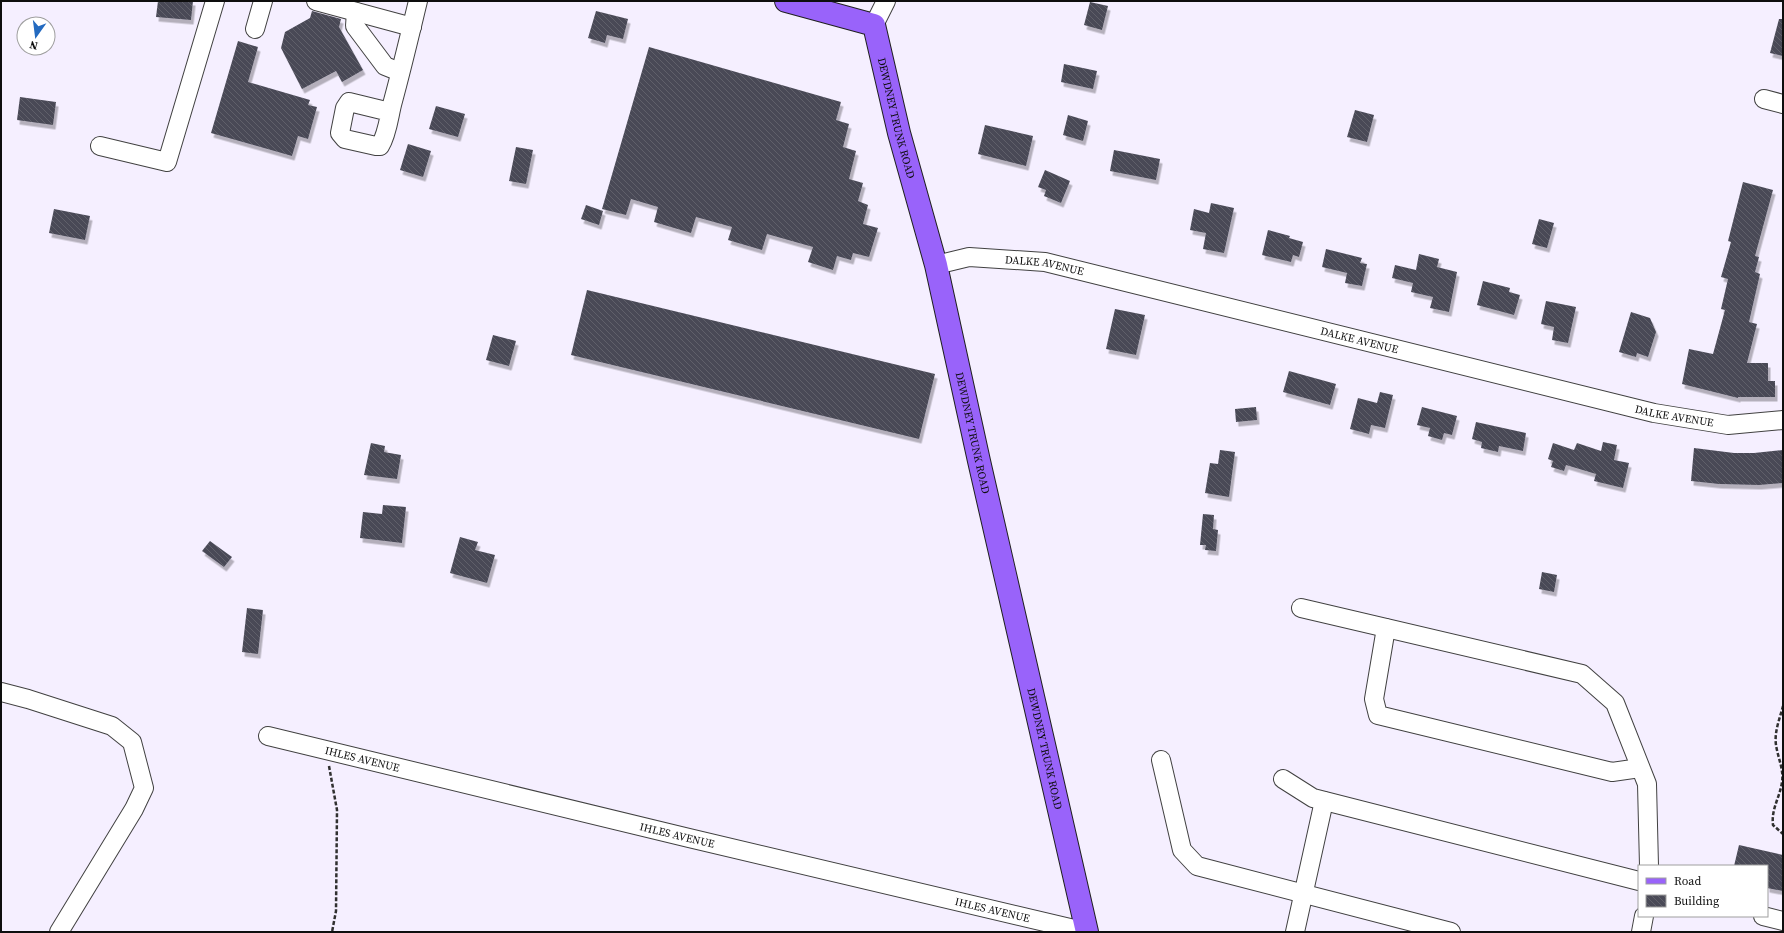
<svg xmlns="http://www.w3.org/2000/svg" width="1784" height="933" font-family="'Source Serif 4',serif">
<style>
.building{fill:url(#building-back-hatch);filter:url(#shadow)}
.lines{fill:none;stroke-linecap:round;stroke-linejoin:round}
.minor-casing{stroke:#414141;stroke-width:20}
.major-casing{stroke:#1f1f1f;stroke-width:24}
.path{stroke:#303030;stroke-width:2.5;stroke-dasharray:4 2;stroke-linecap:butt}
.minor{stroke:#fff;stroke-width:18}
.major{stroke:#9963fa;stroke-width:22}
.labels{text-anchor:middle;stroke-width:4;stroke-linejoin:round;paint-order:stroke}
.street-label{font-size:11px;fill:#0e0e0e;stroke:#fff}
</style>
<defs>
<pattern id="building-back-hatch" width="6" height="6" patternUnits="userSpaceOnUse"><rect width="6" height="6" fill="#4a4a57"/><path d="M-1 5l2 2M0 0l6 6M5-1l2 2" fill="none" stroke="#60606a"/></pattern>
<filter id="shadow"><feDropShadow dx="2.5" dy="4.5" stdDeviation="0" flood-color="#0004"/></filter>
</defs>
<rect width="100%" height="100%" fill="#f5efff"/>
<g class="building">
<polygon points="158,1 193,1 191,20 156,17"/>
<polygon points="1090,2 1108,6 1102,30 1084,25"/>
<polygon points="312,11 341,19 339,27 363,70 342,82 336,71 302,89 281,48 285,32 310,18"/>
<polygon points="596,11 628,19 623,39 607,35 605,43 588,38"/>
<polygon points="1779,19 1783,19 1783,56 1770,53"/>
<polygon points="238,41 258,47 248,82 310,100 308,105 317,107 308,139 298,136 292,156 211,133"/>
<polygon points="649,47 841,102 836,120 849,124 843,147 856,151 849,179 863,183 858,201 868,205 863,224 878,228 869,257 853,253 851,260 837,256 833,270 808,262 813,247 767,234 762,250 728,240 732,227 696,217 691,233 654,222 658,207 631,199 626,215 602,209"/>
<polygon points="1064,64 1097,71 1093,89 1061,82"/>
<polygon points="20,97 56,102 53,125 17,120"/>
<polygon points="436,106 465,114 458,137 429,129"/>
<polygon points="1355,110 1374,115 1367,142 1347,137"/>
<polygon points="1068,115 1088,121 1083,141 1063,135"/>
<polygon points="985,125 1033,136 1026,166 978,154"/>
<polygon points="408,144 431,151 423,177 400,170"/>
<polygon points="516,147 533,150 526,184 509,181"/>
<polygon points="1114,150 1160,159 1156,180 1110,171"/>
<polygon points="1045,170 1070,181 1061,203 1044,196 1046,190 1038,187"/>
<polygon points="1743,182 1773,190 1755,256 1759,257 1755,272 1760,274 1749,322 1757,324 1747,363 1768,363 1768,381 1775,381 1775,397 1738,397 1738,398 1682,384 1689,349 1713,354 1725,310 1721,309 1728,279 1721,277 1731,242 1728,241"/>
<polygon points="1211,203 1234,208 1224,253 1203,249 1206,233 1190,230 1194,209 1209,213"/>
<polygon points="586,205 603,211 599,225 581,219"/>
<polygon points="54,209 90,216 85,240 49,233"/>
<polygon points="1539,219 1554,223 1547,248 1532,244"/>
<polygon points="1268,230 1290,236 1289,238 1303,242 1299,257 1293,255 1291,262 1262,255"/>
<polygon points="1326,249 1362,258 1360,263 1367,264 1362,286 1345,283 1347,273 1322,267"/>
<polygon points="1419,254 1439,259 1437,267 1457,272 1449,312 1430,308 1433,297 1411,292 1413,283 1392,278 1395,265 1416,270"/>
<polygon points="1483,281 1510,288 1509,292 1520,295 1514,315 1477,305"/>
<polygon points="587,290 935,374 919,439 571,355"/>
<polygon points="1546,301 1576,307 1568,343 1552,340 1554,327 1541,324"/>
<polygon points="1115,309 1145,315 1136,355 1106,349"/>
<polygon points="1631,312 1650,318 1656,332 1648,357 1637,353 1636,357 1619,352"/>
<polygon points="493,335 516,341 509,366 486,360"/>
<polygon points="1289,371 1336,384 1330,405 1283,392"/>
<polygon points="1380,392 1393,395 1385,428 1371,425 1369,434 1350,429 1358,398 1377,403"/>
<polygon points="1256,407 1257,420 1236,422 1235,409"/>
<polygon points="1422,407 1457,416 1452,435 1444,433 1442,440 1428,436 1430,428 1417,425"/>
<polygon points="1476,422 1526,433 1523,451 1499,446 1498,452 1481,448 1482,442 1472,439"/>
<polygon points="1603,442 1617,445 1614,460 1629,463 1623,488 1594,481 1596,474 1566,465 1564,471 1551,467 1553,461 1548,459 1553,443 1574,450 1577,443 1601,451"/>
<polygon points="371,443 385,446 384,452 401,455 397,479 364,475"/>
<polygon points="1694,448 1734,453 1754,453 1783,450 1783,483 1759,485 1719,484 1691,481"/>
<polygon points="1220,450 1235,452 1229,497 1205,493 1210,463 1218,464"/>
<polygon points="383,505 406,507 402,543 360,538 363,512 382,514"/>
<polygon points="1203,514 1214,515 1213,529 1218,530 1216,551 1205,550 1206,545 1200,545"/>
<polygon points="460,537 478,542 475,550 495,555 487,583 450,573"/>
<polygon points="210,541 232,557 224,567 202,551"/>
<polygon points="1542,572 1557,575 1554,592 1539,589"/>
<polygon points="247,608 263,610 258,654 242,652"/>
<polygon points="1739,845 1783,855 1783,891 1767,888 1767,866 1734,866"/>
</g>
<g class="lines">
<defs>
<g id="minor">
<polyline points="316,1 412,27"/>
<polyline points="356,12 355,26 385,66 400,72"/>
<polyline points="874,25 886,1"/>
<polyline points="255,29 263,1"/>
<polyline points="1764,99 1783,104"/>
<path d="M390 112 349 102 345 108 340 133 345 139 376 146H380C388 133 389 115 393 101 402 68 410 34 418 1"/>
<polyline points="100,146 167,162 215,1"/>
<path id="s1" d="M936 265 969 257 1045 262 1654 413 1728 425 1783 420"/>
<polyline points="1301,608 1582,674 1615,703 1647,784 1649,866"/>
<polyline points="1386,628 1374,699 1378,715 1612,772 1640,768"/>
<polyline points="1,692 28,699 112,726 132,742 144,788 134,809 59,932"/>
<path id="s2" d="M268 736 689 838 1087 932"/>
<polyline points="1161,760 1182,850 1197,866 1451,932"/>
<polyline points="1283,779 1313,798 1639,881"/>
<polyline points="1763,916 1783,921"/>
<polyline points="1295,932 1324,801"/>
<polyline points="1641,932 1644,916"/>
</g>
<g id="major">
<path id="s3" d="M786 1 874 25 899 133 936 265 979 461 1087 932"/>
</g>
</defs>
<use href="#minor" class="minor-casing"/>
<use href="#major" class="major-casing"/>
<g class="path">
<path d="M1783 706C1780 718 1774 732 1776 745 1778 758 1784 770 1782 782 1780 797 1771 809 1773 825L1783 834"/>
<polyline points="329,766 337,810 336,911 332,932"/>
</g>
<use href="#minor" class="minor"/>
<use href="#major" class="major"/>
</g>
<g class="labels">
<g class="street-label">
<text dy="4" stroke="none"><textPath href="#s3" startOffset="187">DEWDNEY TRUNK ROAD</textPath></text>
<text dy="4" stroke="none"><textPath href="#s1" startOffset="110">DALKE AVENUE</textPath></text>
<text dy="4" stroke="none"><textPath href="#s1" startOffset="434">DALKE AVENUE</textPath></text>
<text dy="4" stroke="none"><textPath href="#s1" startOffset="758">DALKE AVENUE</textPath></text>
<text dy="4" stroke="none"><textPath href="#s3" startOffset="511">DEWDNEY TRUNK ROAD</textPath></text>
<text dy="4" stroke="none"><textPath href="#s3" startOffset="835">DEWDNEY TRUNK ROAD</textPath></text>
<text dy="4" stroke="none"><textPath href="#s2" startOffset="97">IHLES AVENUE</textPath></text>
<text dy="4" stroke="none"><textPath href="#s2" startOffset="421">IHLES AVENUE</textPath></text>
<text dy="4" stroke="none"><textPath href="#s2" startOffset="745">IHLES AVENUE</textPath></text>
</g>
</g>
<rect width="1784" height="933" fill="none" stroke="#0e0e0e" stroke-width="4"/>
<rect x="1638" y="865" width="130" height="52" fill="#ffffff" stroke="#9f9f9f"/>
<rect x="1646" y="878" width="20" height="6" fill="#9963fa" stroke="#9f9f9f"/>
<text x="1674" y="885" font-size="12" fill="#0e0e0e">Road</text>
<rect x="1646" y="895" width="20" height="12" fill="url(#building-back-hatch)" stroke="#9f9f9f"/>
<text x="1674" y="905" font-size="12" fill="#0e0e0e">Building</text>
<g transform="translate(36 36) rotate(194)"><circle r="19" fill="#ffffff" stroke="#9f9f9f"/>
<path d="M0-3L7 15L0 10L-7 15Z" fill="#236ac0"/>
<text y="-6" font-size="11" font-weight="bold" text-anchor="middle" fill="#0e0e0e">N</text>
</g>
</svg>
